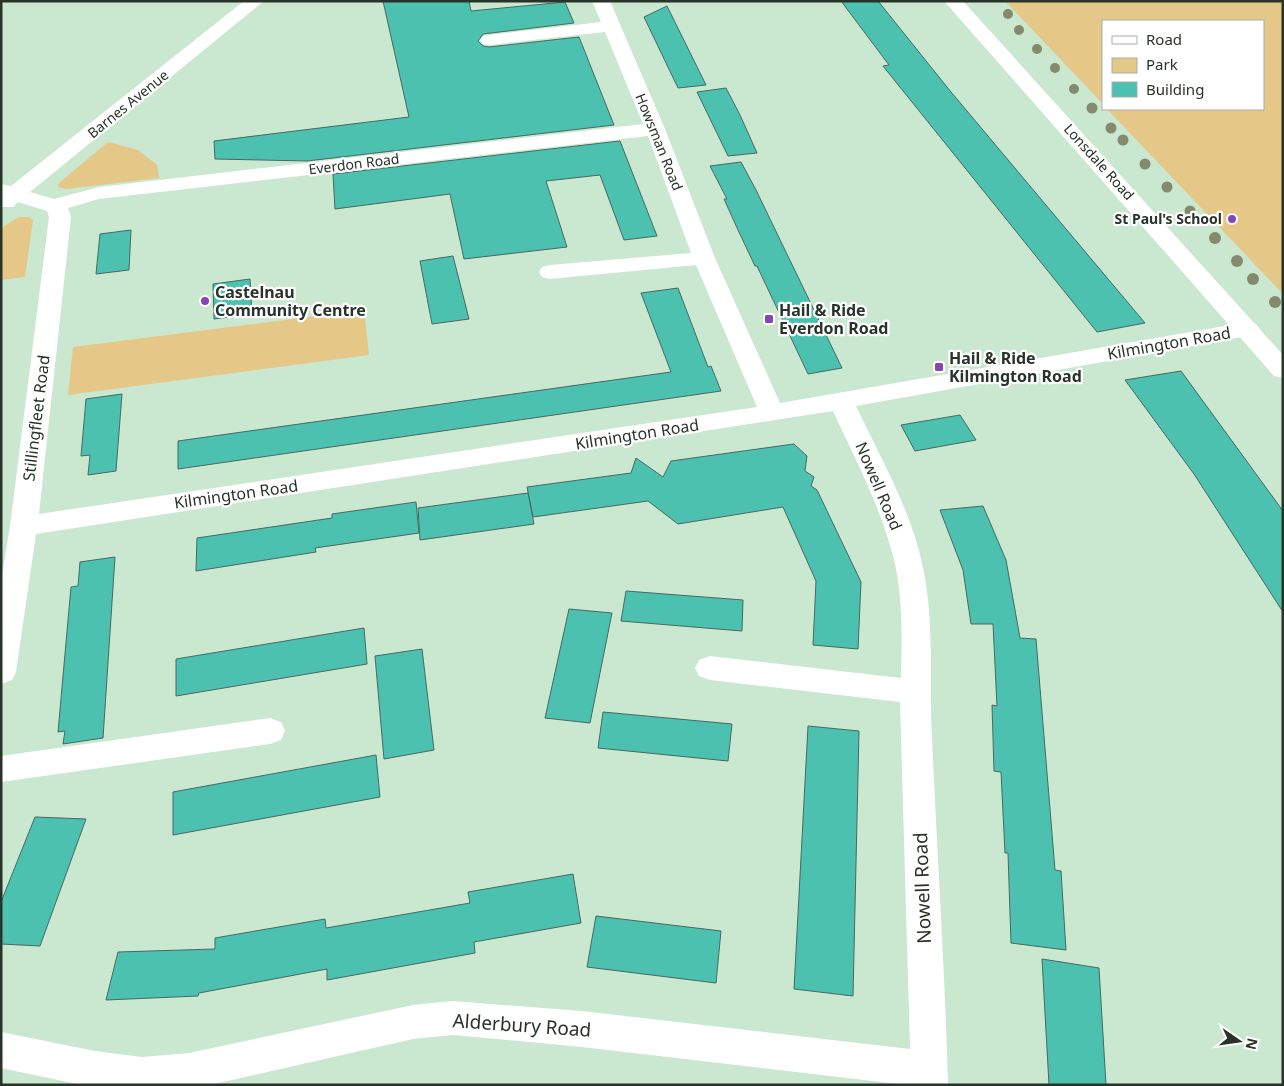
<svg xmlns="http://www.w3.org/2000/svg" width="1284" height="1086" font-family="'Noto Sans',sans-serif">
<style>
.green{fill:#e5c788}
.building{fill:#4dc1b0;stroke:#446a63}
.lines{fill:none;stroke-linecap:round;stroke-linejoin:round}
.minor{fill:#fff;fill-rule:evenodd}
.secondary{fill:#fff;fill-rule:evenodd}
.tree{fill:#858a6c}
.poi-dot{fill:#8a43b5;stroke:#fff;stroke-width:2}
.labels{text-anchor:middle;stroke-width:4.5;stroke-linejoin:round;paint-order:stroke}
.far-street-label{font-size:14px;fill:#283329;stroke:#fff}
.far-poi-label{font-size:14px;font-weight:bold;fill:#283329;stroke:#fff;text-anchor:end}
.poi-label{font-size:16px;font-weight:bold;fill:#283329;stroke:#fff;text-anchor:start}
.street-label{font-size:16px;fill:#283329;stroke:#fff}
.near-street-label{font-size:19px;fill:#283329;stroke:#fff}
</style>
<rect width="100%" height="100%" fill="#cae7cf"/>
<g class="green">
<polygon points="1005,1 1283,1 1283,294 1107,109 1263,109 1263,21 1103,21 1103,104"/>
<polygon points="108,142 138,150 157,165 159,178 66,189 58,187 59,183"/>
<polygon points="19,217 29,217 33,220 25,277 1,280 1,228"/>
<polygon points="364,310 369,355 68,395 73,347"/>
</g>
<g class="building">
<polygon points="383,1 469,1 471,11 565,2 574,23 483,34 478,41 483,46 489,47 579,37 614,125 307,161 215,159 214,141 409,117"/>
<polygon points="841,1 878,1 951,92 1145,323 1097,332 883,66 889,65"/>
<polygon points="667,6 706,85 678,88 644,17"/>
<polygon points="726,88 740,115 757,153 728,156 697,92"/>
<polygon points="620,141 657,236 624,240 600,175 546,181 567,247 464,259 450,194 335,209 333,174"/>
<polygon points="741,162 756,190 842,368 808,374 757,266 755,266 738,230 724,199 727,199 710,166"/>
<polygon points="131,230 129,270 96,274 100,234"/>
<polygon points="453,256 469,319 432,324 420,261"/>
<polygon points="250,279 252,314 214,319 213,284"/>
<polygon points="678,288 708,367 711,366 721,391 178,469 178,441 671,372 641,293"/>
<polygon points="1181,371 1283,511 1283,612 1194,474 1125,380"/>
<polygon points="122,394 116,471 88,475 90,455 81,456 86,399"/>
<polygon points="960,415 976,440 915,451 901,425"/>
<polygon points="794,444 807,456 805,471 814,477 811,486 817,490 861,582 858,649 813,645 816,581 783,507 678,524 648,501 533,517 527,487 631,473 636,458 663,477 671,461"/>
<polygon points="528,493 534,524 420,540 418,508"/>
<polygon points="416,502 419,533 315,548 316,552 196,571 197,538 332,518 332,514"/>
<polygon points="983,506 1006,560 1020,638 1036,639 1055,870 1061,871 1066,950 1011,943 1008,853 1005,853 1001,772 994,771 992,705 997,706 993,624 971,624 963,570 940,510"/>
<polygon points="115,557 103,738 63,744 65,731 58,732 71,587 78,586 80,562"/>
<polygon points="626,591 743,600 742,631 621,621"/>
<polygon points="569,609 612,613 590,723 545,718"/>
<polygon points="364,628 367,664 176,696 176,659"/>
<polygon points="422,649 434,750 384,759 375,656"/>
<polygon points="603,712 732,724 728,761 598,748"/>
<polygon points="808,726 859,731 853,996 794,989"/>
<polygon points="376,755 380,797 173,835 173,792"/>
<polygon points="35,817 86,819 40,946 1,944 1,902"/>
<polygon points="573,874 581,923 474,942 475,953 327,980 327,969 199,993 198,996 106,1000 118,952 215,949 215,938 325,919 326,928 470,903 468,892"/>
<polygon points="596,916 721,931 716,983 587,967"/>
<polygon points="1042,959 1099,968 1106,1085 1049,1085"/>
</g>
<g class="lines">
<g class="minor">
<path d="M244 1H264L30 192 54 199 99 187 643 124 605 32 489 45 483 44 480 40 483 36 489 35 601 22 592 1H610L665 129 715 258 780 403 1248 322 1256 324 1260 329 1256 334 1248 336 856 406C880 457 910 508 922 563 935 620 929 679 932 737 937 853 945 969 948 1085H907L582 1047 453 1035 413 1039 210 1085H82L1 1068V1032L95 1051 142 1057 189 1053 413 1005 453 1001 582 1011 910 1049 900 702 710 680 699 676 695 668 699 660 710 656 901 678C902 639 903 598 894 560 881 507 855 459 833 411L36 534 16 672 12 680 1 684V581L10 526 49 217 47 211 18 202 13 207H1V184L11 186ZM648 136 691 253 550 265 542 267 539 272 542 277 550 279 696 265 757 407 39 514 71 217 68 208 99 199Z"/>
<polygon points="270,718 281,722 285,731 281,740 270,744 1,782 1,756"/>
</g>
<polygon class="secondary" points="944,1 963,1 1283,355 1283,378 1274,376"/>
</g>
<g class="tree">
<circle cx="1008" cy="14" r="5"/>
<circle cx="1019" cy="30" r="5"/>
<circle cx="1037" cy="49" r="5"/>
<circle cx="1055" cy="68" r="5"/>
<circle cx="1074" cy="89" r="5"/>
<circle cx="1092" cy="108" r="5.5"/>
<circle cx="1111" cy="128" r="5.5"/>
<circle cx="1123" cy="140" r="5.5"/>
<circle cx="1145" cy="164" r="5.5"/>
<circle cx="1167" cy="187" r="5.5"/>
<circle cx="1190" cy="211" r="5.5"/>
<circle cx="1215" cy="238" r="6"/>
<circle cx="1237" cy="261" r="6"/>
<circle cx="1253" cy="279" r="6"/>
<circle cx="1275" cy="302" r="6"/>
</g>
<g class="poi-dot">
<circle cx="1232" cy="219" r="5"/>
<circle cx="205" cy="301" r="5"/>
<rect x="764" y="314" width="10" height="10" rx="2.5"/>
<rect x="934" y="362" width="10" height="10" rx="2.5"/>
</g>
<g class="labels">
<g class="far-street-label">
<text transform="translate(128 104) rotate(-39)" y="5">Barnes Avenue</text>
<text transform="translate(659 142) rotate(68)" y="5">Howsman Road</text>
<text transform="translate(1099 162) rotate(48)" y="5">Lonsdale Road</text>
<text transform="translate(354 164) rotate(-7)" y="5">Everdon Road</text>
</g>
<g class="far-poi-label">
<text x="1222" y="224">St Paul's School</text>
</g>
<g class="poi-label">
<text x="215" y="298">Castelnau<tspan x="215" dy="18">Community Centre</tspan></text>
<text x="779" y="316">Hail &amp; Ride<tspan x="779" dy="18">Everdon Road</tspan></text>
<text x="949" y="364">Hail &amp; Ride<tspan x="949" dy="18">Kilmington Road</tspan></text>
</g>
<g class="street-label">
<text transform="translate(1169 343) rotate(-10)" y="6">Kilmington Road</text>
<text transform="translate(36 418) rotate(-83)" y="6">Stillingfleet Road</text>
<text transform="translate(637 434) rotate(-9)" y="6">Kilmington Road</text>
<text transform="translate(879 486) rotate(67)" y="6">Nowell Road</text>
<text transform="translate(236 494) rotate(-8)" y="6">Kilmington Road</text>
</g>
<g class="near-street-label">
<text transform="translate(922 888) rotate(-92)" y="7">Nowell Road</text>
<text transform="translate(522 1025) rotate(4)" y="7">Alderbury Road</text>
</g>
</g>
<rect width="1284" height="1086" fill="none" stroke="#283329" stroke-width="5"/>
<rect x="1102" y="20" width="162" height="90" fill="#ffffff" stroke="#a9ada9"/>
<rect x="1112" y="36" width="25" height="8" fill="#ffffff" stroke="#a9ada9"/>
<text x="1146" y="45" font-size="15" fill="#283329">Road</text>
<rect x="1112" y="58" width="25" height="15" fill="#e5c788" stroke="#a9ada9"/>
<text x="1146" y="70" font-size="15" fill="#283329">Park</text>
<rect x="1112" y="82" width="25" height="15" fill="#4dc1b0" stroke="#a9ada9"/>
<text x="1146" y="95" font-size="15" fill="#283329">Building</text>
<g transform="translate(1239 1041) rotate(103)" stroke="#ffffff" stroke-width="4" paint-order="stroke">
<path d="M0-4L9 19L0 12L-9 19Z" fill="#283329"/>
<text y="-8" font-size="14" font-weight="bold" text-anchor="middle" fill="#283329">N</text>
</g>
</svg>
